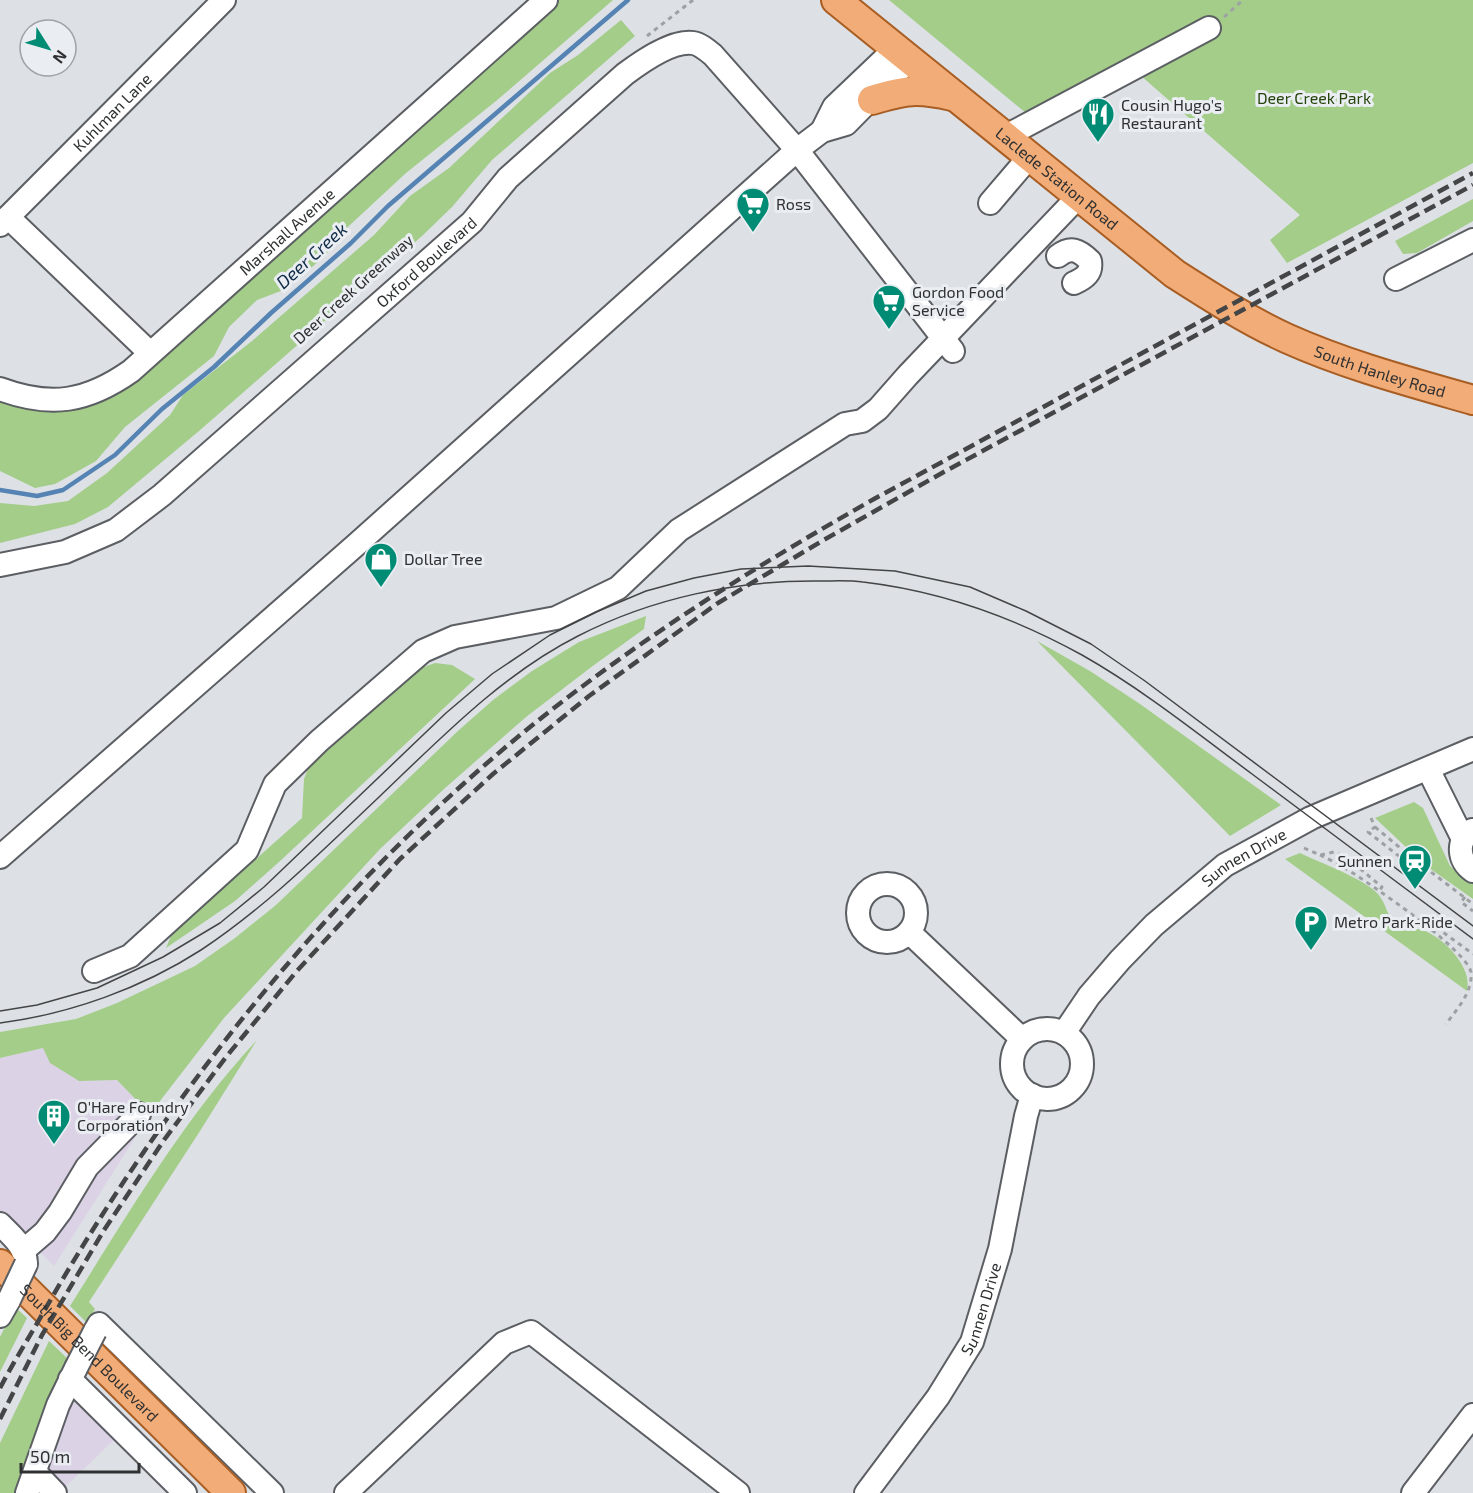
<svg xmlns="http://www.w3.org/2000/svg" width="1473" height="1493" font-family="'Exo 2',sans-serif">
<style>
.industrial{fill:#dcd2e6}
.green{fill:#a3cd89}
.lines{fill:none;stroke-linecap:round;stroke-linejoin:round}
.stream{stroke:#5583b3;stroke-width:4.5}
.minor-casing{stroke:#5b5e62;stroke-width:26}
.major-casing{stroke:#a85d23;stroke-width:32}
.path{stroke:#9ea1a4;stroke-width:3;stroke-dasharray:4.5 4.5;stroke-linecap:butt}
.minor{stroke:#fff;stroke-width:22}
.major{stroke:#f2ac77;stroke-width:28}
.tram{stroke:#434546;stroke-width:1.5}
.rail{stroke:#434546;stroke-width:4.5;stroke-dasharray:12 6;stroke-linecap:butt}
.minor-bridge-casing{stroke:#5b5e62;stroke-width:26;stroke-linecap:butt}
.minor-bridge{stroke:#fff;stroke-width:22}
.labels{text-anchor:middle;stroke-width:6;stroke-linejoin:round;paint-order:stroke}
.park-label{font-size:16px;fill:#26450c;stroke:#eaeef3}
.poi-label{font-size:16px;fill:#2e3031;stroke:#eaeef3;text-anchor:start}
.street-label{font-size:16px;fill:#2e3031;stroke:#eaeef3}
.water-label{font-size:18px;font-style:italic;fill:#122c48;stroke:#eaeef3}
</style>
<rect width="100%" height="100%" fill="#dde1e5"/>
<g class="industrial">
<polygon points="43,1048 79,1081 117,1080 150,1114 54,1266 0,1212 0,1058"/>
<polygon points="78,1402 120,1434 61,1491 62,1493 33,1493 63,1413 71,1404"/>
</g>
<g class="green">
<polygon points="558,0 613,0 496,101 406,173 337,237 325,256 286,289 257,300 229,327 214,356 125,427 96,461 55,484 35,488 0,471 0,397 32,410 58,411 93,404 152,366"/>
<polygon points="889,0 1473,0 1473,163 1287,263 1270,240 1300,215 1124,61 1026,113"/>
<polygon points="621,20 635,36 492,160 452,207 422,236 199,431 108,507 75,524 0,543 0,503 34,506 68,501 107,473 170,415 183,395 252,341 374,235 410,196 449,168 550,73 578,55"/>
<polygon points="1473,199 1473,221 1417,253 1403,254 1395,241"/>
<polygon points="646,616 644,629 594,665 526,717 444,789 380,849 224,1018 150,1114 117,1080 79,1081 50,1063 43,1048 0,1058 0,1032 76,1019 117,1003 195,966 235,938 276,905 459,730 493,700 532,671 579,642"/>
<polygon points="1037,641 1090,671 1140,704 1281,805 1230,836"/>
<polygon points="435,663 452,665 475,679 279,862 235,901 166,948 171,936 183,924 302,818 304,779 309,766 421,668"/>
<polygon points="1414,802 1423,808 1450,866 1473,883 1473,899 1425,865 1375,818"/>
<path d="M1300 853C1321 863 1363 878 1378 894 1387 904 1386 917 1398 925 1405 930 1416 927 1425 931 1445 939 1473 968 1467 991L1285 859Z"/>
<path d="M257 1040 200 1131 89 1302 95 1309 87 1323 70 1306C128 1214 183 1120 257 1040Z"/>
<polygon points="15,1307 27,1318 0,1372 0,1337"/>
<polygon points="49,1341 68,1359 40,1419 14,1493 0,1493 0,1443"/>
</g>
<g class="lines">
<polyline class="stream" points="0,490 37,496 63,490 115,455 162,409 214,367 271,313 351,243 388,206 628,0"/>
<defs>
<g id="minor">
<polyline points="822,131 834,107 895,49"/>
<polyline points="1006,136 1209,28"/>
<polyline points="990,203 1030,156"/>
<polyline points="8,217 150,353"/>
<path id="s1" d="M0 225 224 0"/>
<path d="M1058 256C1071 246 1079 250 1090 261 1092 273 1085 278 1074 283"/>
<polyline points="1396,279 1473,240"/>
<path id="s2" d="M0 389C51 408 87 402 131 371L546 0"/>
<path id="s3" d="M0 565 65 552 116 530 162 495 472 222 508 178 625 74C641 62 672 40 693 43 700 44 707 50 713 55L797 150 822 131 846 124 909 60"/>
<polyline points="1428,769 1463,839"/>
<path d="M1472 830C1456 840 1458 861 1473 871"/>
<polyline points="0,857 357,544 797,150 953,351"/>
<circle cx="887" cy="913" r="29"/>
<polyline points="909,932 1022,1039"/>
<polyline points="94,971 130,956 247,850 275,784 319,741 423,651 455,637 556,618 618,588 679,530 845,424 862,421 878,409 908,375 1079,196"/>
<circle cx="1047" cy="1064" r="35"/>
<path id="s4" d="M1064 1033 1089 996 1120 960 1154 925 1225 865 1311 818 1473 749"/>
<path d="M0 1224C11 1235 26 1247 26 1264"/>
<polyline points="23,1251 45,1232 60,1212 87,1167 139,1114"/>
<polyline points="0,1316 9,1300"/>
<polyline points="95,1331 99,1324 272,1493"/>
<polyline points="70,1379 185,1493"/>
<polyline points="35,1472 55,1493"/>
<polyline points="27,1493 58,1405 76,1368"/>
<polyline points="346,1493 504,1343 531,1332 738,1493"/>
<path id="s5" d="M866 1493 938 1397 972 1342 1000 1249 1026 1116 1032 1095"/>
<polyline points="1413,1493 1473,1415"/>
</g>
<g id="major">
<path id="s6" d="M836 0 1175 274C1211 297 1247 320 1286 338 1346 365 1410 382 1473 400"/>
<path d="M872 100C905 90 917 88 952 96"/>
<path id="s7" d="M0 1264 231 1493"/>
</g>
</defs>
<use href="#minor" class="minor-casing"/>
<use href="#major" class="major-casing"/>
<g class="path">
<polyline points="1224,17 1243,0"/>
<polyline points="647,36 693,0"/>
<polyline points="1371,818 1375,827 1368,832 1409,864 1413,859"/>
<polyline points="1375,827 1410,856 1473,904"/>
<polyline points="1304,848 1320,855 1334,852 1346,857 1382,887 1379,891"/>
<path d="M1320 855C1328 859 1337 863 1345 868 1369 883 1465 948 1471 972 1473 992 1457 1009 1446 1024"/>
<polyline points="1465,897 1461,902 1473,911"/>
<polyline points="1430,929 1433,925 1473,954"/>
</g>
<use href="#minor" class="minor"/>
<use href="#major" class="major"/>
<g class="tram">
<polyline points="0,1011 37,1005 97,988 163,957 220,923 264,887 446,713 492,674 550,635 596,612 646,591 694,578 741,569 808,566 895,571 970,587 1026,611 1091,644 1145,681 1473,926"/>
<path d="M0 1023C70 1014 142 988 201 950 266 907 322 851 378 798 440 739 501 675 578 636 652 598 737 580 820 581 834 581 849 580 863 582 940 591 1015 618 1082 655 1142 689 1197 733 1252 774 1326 829 1399 884 1473 939"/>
</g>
<g class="rail">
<path d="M0 1388C11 1367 23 1347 35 1327 163 1100 327 892 530 727 638 640 754 567 874 499L1473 173"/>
<polyline points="0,1419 42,1335 104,1230 164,1140 226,1057 296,972 400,859 493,774 589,696 718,603 822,541 942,473 1473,185"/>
</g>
<defs>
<g id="minor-bridge">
<polyline points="9,1300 26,1264"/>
<polyline points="76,1368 95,1331"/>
</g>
</defs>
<use href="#minor-bridge" class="minor-bridge-casing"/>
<use href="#minor-bridge" class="minor-bridge"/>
</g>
<defs>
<symbol id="restaurant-pin" viewBox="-11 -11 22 30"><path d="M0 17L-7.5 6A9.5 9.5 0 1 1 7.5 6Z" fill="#008c74" stroke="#eaeef3"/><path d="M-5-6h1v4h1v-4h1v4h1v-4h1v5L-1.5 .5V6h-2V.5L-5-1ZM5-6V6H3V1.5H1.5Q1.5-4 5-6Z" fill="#fff"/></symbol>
<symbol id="supermarket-pin" viewBox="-11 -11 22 30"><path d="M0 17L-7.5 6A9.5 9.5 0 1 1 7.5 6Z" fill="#008c74" stroke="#eaeef3"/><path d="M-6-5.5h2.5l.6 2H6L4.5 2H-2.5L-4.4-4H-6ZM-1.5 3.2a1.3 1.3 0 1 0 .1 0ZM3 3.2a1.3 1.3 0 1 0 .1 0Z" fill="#fff"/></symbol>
<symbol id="shop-pin" viewBox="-11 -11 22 30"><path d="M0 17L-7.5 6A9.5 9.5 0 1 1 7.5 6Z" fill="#008c74" stroke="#eaeef3"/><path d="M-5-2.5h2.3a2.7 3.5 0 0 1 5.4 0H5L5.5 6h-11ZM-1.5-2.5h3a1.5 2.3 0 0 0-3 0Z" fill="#fff"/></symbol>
<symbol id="station-pin" viewBox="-11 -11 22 30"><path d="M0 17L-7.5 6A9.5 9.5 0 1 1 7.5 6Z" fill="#008c74" stroke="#eaeef3"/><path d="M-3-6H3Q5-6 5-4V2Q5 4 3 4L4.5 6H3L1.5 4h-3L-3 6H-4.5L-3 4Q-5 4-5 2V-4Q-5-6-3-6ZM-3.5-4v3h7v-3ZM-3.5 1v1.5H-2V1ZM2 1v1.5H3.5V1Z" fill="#fff"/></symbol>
<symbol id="parking-pin" viewBox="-11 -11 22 30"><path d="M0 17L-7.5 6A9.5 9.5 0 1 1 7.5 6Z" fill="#008c74" stroke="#eaeef3"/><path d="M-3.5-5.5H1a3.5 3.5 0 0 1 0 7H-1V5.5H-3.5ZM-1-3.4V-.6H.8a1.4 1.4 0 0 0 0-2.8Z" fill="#fff"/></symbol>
<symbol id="building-pin" viewBox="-11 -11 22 30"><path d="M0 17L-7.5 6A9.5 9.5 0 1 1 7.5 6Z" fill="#008c74" stroke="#eaeef3"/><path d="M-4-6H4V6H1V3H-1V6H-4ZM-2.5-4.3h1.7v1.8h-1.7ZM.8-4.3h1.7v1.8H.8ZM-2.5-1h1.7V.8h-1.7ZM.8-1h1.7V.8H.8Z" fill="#fff"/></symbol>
</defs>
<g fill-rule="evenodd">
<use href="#restaurant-pin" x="1079" y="95" width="38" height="52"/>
<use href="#supermarket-pin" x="734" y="185" width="38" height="52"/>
<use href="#supermarket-pin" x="870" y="282" width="38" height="52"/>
<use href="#shop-pin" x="362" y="540" width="38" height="52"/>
<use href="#station-pin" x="1396" y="842" width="38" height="52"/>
<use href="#parking-pin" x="1292" y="903" width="38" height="52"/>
<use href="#building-pin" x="35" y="1097" width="38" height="52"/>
</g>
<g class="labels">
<g class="park-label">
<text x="1314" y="104">Deer Creek Park</text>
</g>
<g class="poi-label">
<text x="1121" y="111">Cousin Hugo's<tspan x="1121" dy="18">Restaurant</tspan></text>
<text x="776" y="210">Ross</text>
<text x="912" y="298">Gordon Food<tspan x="912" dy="18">Service</tspan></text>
<text x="404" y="565">Dollar Tree</text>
<text x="1392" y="867" text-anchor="end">Sunnen</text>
<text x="1334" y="928">Metro Park-Ride</text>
<text x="77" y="1113">O'Hare Foundry<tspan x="77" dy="18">Corporation</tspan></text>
</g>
<g class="street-label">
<text dy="6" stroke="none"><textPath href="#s1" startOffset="159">Kuhlman Lane</textPath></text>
<text dy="6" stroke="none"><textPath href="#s6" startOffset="284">Laclede Station Road</textPath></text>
<text dy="6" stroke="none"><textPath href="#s2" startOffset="348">Marshall Avenue</textPath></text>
<text dy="6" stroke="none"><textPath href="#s3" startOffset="532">Oxford Boulevard</textPath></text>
<text transform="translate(353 289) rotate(-42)" y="6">Deer Creek Greenway</text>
<text dy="6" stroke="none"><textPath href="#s6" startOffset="664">South Hanley Road</textPath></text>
<text dy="6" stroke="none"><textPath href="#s4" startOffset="254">Sunnen Drive</textPath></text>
<text dy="6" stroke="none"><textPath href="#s5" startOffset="219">Sunnen Drive</textPath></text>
<text dy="6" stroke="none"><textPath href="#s7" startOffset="126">South Big Bend Boulevard</textPath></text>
</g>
<g class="water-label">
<text transform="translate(312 256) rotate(-42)" y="6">Deer Creek</text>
</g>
</g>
<g transform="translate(48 48) rotate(127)"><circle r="28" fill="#eaeef3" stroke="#9fa2a5" stroke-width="1.5"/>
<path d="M0-4.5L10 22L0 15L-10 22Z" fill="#008c74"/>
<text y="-9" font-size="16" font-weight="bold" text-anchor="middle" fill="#2e3031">N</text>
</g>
<path d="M21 1463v9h118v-9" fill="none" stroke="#2e3031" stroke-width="3"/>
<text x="30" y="1463" font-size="18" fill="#2e3031" stroke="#eaeef3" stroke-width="4.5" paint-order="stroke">50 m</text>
</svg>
